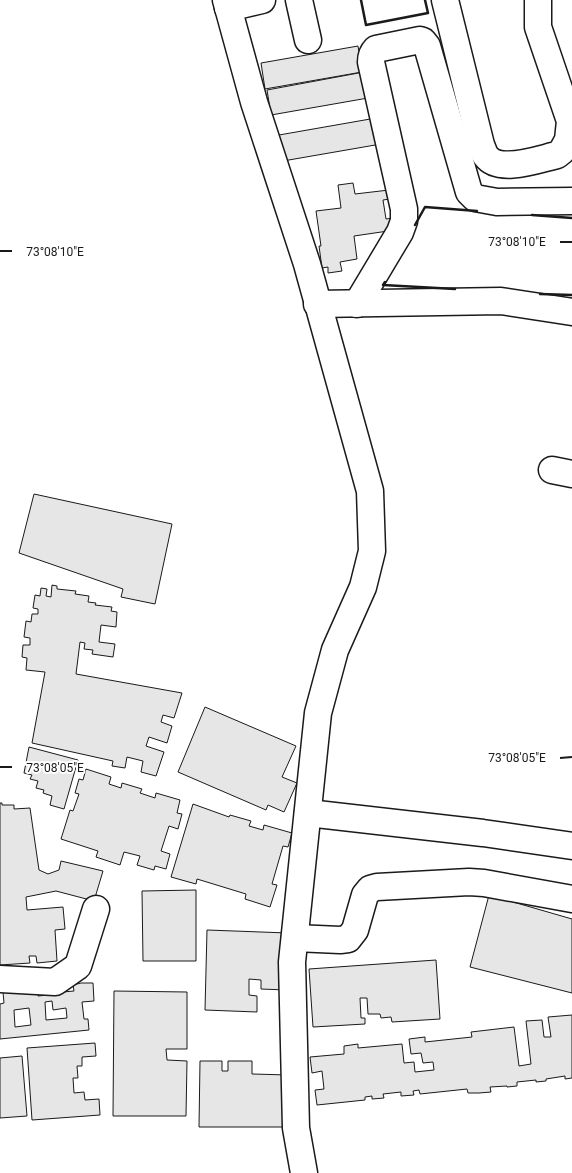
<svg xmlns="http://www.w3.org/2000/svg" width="572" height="1173" font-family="Roboto,sans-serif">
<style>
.building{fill:#e6e6e6;stroke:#1a1a1a;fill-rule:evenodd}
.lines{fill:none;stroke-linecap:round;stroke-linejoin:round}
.minor-casing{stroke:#1a1a1a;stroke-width:29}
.minor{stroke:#fff;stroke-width:26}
.wall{stroke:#1a1a1a;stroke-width:2.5}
.ticks{fill:none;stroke:#1a1a1a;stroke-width:2}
.ticks-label{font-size:12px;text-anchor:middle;fill:#1a1a1a;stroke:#fff;stroke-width:4;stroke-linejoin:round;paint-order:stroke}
</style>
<rect width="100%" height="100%" fill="#fff"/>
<g class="building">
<polygon points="358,46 362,72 265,89 261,63"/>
<polygon points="364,72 368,98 271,115 267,90"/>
<polygon points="376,118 381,144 283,161 279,135"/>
<polygon points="353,183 355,194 389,190 390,199 383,200 386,219 393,218 395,230 354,236 357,259 340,262 342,271 328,273 328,267 322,268 319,246 321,246 316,211 341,208 338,185"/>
<polygon points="34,494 172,524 155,604 121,597 123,589 19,553"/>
<polygon points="52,585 57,586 57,589 76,591 75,594 89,596 88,602 96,603 95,605 112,607 111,611 117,612 116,627 101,625 99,642 115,644 113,657 92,654 93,650 84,649 85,643 80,642 76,674 182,693 174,718 163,715 161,722 172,726 167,743 149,737 146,746 164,752 156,776 141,772 143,761 127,757 125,768 112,766 113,761 32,743 45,672 26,670 27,658 22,657 23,645 30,645 30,638 24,637 26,621 31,622 32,614 38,614 38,609 33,608 35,595 40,596 41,588 47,589 46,596 51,597"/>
<polygon points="205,707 296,746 282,777 297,783 284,812 268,805 266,810 178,772"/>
<polygon points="29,747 78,760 64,809 50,805 52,796 43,793 44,790 36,788 38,781 30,779 32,775 24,773"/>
<polygon points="86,769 111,777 109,784 121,788 122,783 142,789 140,793 155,798 156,793 180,800 177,813 182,814 178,829 169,826 161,851 170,854 166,869 155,866 154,870 137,865 140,856 124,852 120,865 96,857 98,851 61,839 70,810 73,811 79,794 75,793 79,779 83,780"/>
<polygon points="0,803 2,803 2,805 14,805 14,809 30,808 39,870 48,874 59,870 61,861 103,871 94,901 56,891 26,897 27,910 63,907 65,929 55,930 57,961 37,963 36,956 29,956 30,963 0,965"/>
<polygon points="193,804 229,817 230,815 251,821 249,826 263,830 264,825 292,833 288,847 283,846 272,884 277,885 270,907 245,899 246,894 197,879 196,884 171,877"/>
<polygon points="196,890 196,961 143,961 142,891"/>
<polygon points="489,895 572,919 572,993 470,967"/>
<polygon points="207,930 288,933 286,990 261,989 261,980 249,979 249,995 257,996 257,1012 205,1010"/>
<polygon points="436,960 440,1019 392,1022 391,1017 381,1018 380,1014 368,1014 367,998 360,998 361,1018 365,1018 365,1024 313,1027 309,969"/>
<path d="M81 983H93L94 1001 82 1002 84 1019H88L89 1030 0 1039V1004L4 1003 3 992 38 989V996L48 995V990L63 989V992L74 991 73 985ZM52 1001 53 1010 66 1008 67 1018 46 1020 45 1002ZM29 1008 31 1025 15 1027 14 1010Z"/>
<polygon points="114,991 187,992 187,1049 166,1049 167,1060 187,1061 186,1116 113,1116"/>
<polygon points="572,1015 572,1078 565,1079 565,1076 546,1079 546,1081 536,1082 536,1080 517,1082 517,1086 507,1087 507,1086 490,1087 491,1092 479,1093 468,1093 467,1089 420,1094 419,1090 413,1091 414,1095 401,1096 401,1092 383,1094 384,1098 372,1099 372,1096 365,1097 365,1100 317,1105 315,1090 324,1089 322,1071 312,1073 310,1057 344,1054 344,1046 358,1044 358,1048 402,1044 404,1063 414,1062 415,1072 434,1070 433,1062 423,1063 421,1053 411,1054 409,1039 425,1037 425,1042 472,1037 471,1032 514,1027 519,1066 531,1064 526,1021 542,1020 544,1037 551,1037 548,1017"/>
<polygon points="95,1043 96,1056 82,1057 82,1066 77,1066 78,1078 73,1078 74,1093 84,1092 85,1100 99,1099 100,1115 32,1120 27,1048"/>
<polygon points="22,1056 27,1116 0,1118 0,1058"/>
<polygon points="200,1061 222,1061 222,1071 228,1071 228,1061 252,1061 252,1074 289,1075 289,1127 199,1127"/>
</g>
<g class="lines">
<defs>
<g id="minor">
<polyline points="226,0 254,102 307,264 370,491 372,551 363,587 335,650 318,713 292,962 296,1128 304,1173"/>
<polyline points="299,0 308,40"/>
<path d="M445 0 481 145C483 149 484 154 486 156 499 174 539 159 557 155L562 151 568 140 570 121 538 27V0"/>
<polyline points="228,8 262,0"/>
<polyline points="317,304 501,301 572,312"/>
<path d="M357 304 400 232 404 221V209L371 62C371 57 372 53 376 49L420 40 423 41 427 46 469 192 475 198 497 202 572 201"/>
<polyline points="552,470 572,474"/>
<polyline points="308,813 483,833 572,846"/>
<polyline points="295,938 340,940 348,939 355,930 365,895 370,889 377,887 469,882 484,883 572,899"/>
<polyline points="0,979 55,982 78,966 96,909"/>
</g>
</defs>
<use href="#minor" class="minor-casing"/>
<use href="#minor" class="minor"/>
<g class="wall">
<polyline points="361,0 366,25 428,13 425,0"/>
<polyline points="532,215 572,218"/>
<polyline points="415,225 425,207 477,211"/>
<polyline points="385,282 383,285 455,289"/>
<polyline points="540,294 572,295"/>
</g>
</g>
<path class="ticks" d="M560 242H572M0 251H12M560 758 572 757M0 767H12"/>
<g class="ticks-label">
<text x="517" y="246">73°08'10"E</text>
<text x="55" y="256">73°08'10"E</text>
<text x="517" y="762">73°08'05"E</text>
<text x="55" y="772">73°08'05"E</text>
</g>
</svg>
